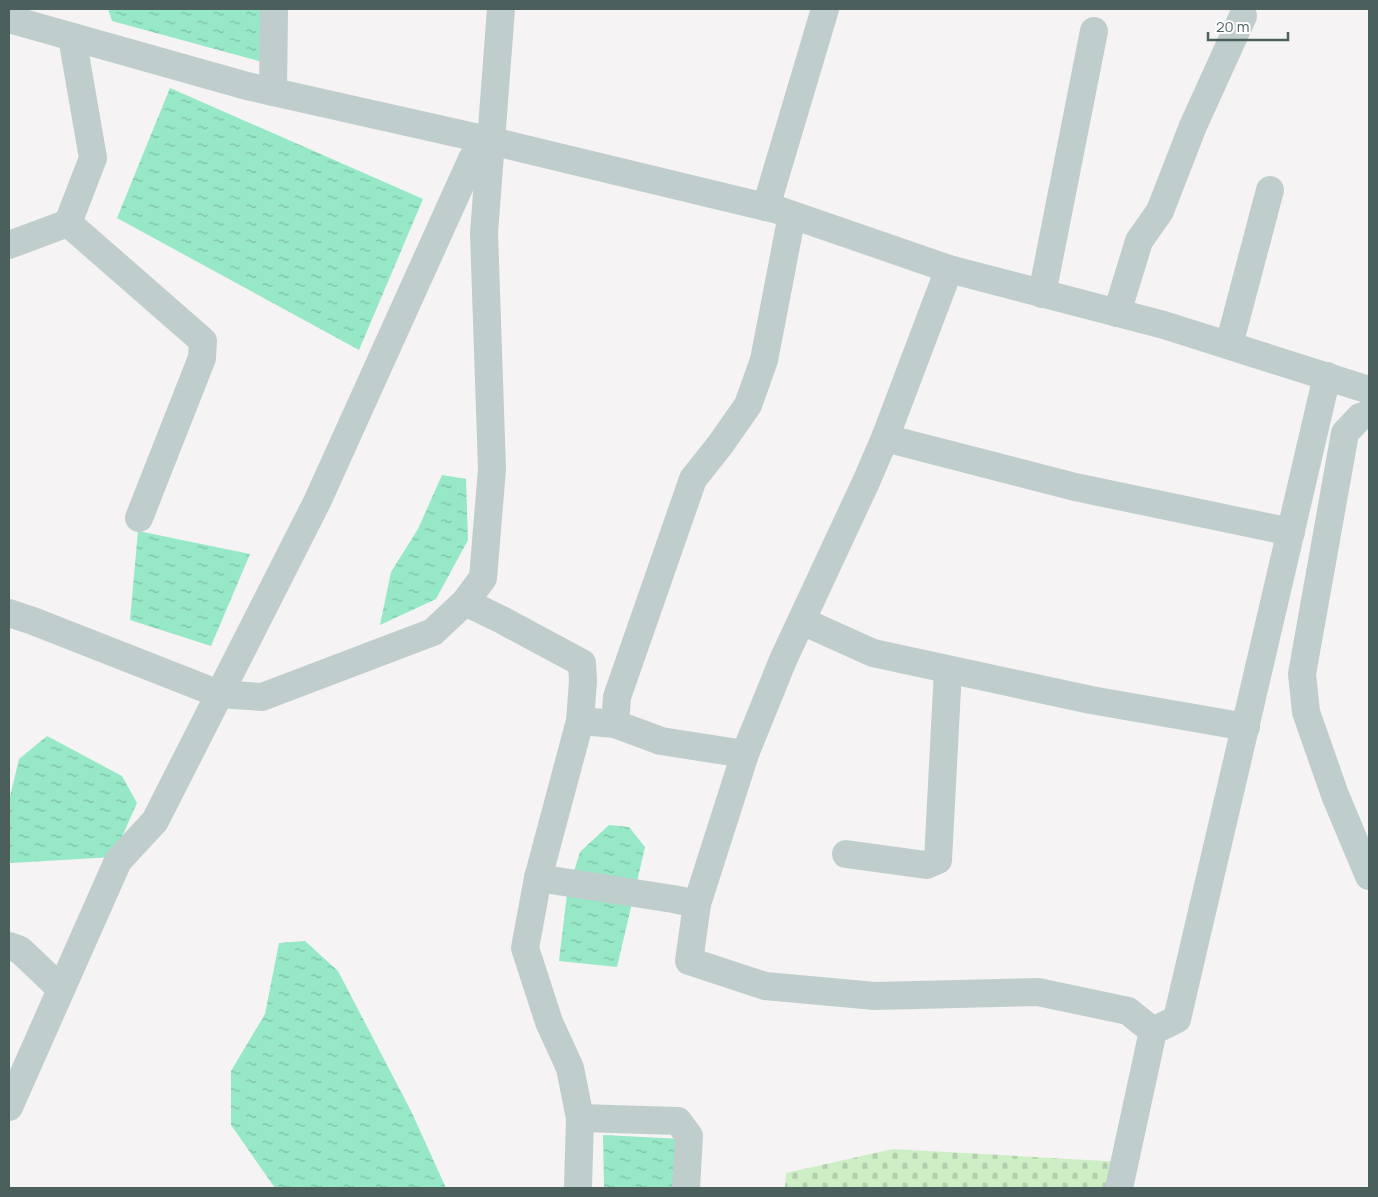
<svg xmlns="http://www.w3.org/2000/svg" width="1378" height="1197" font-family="Manrope,sans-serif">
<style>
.cemetery{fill:url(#cemetery-stones)}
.water{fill:url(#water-ripples)}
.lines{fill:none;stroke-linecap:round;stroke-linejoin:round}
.minor{stroke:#bfcecc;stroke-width:28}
</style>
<defs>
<pattern id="cemetery-stones" width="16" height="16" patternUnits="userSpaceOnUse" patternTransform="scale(1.25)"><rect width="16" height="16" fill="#ceeec6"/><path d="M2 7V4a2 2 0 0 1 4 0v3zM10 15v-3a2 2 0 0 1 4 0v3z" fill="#b2ceac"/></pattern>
<pattern id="water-ripples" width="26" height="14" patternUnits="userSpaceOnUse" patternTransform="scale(1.25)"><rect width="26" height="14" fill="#96e8c7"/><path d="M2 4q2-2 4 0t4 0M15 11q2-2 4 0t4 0" fill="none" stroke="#7cbfa5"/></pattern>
</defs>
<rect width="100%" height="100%" fill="#f5f3f4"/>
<polygon class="cemetery" points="893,1149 1124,1162 1119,1188 785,1188 786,1173"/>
<g class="water">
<polygon points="108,9 259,9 263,15 262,62 112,21"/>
<polygon points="170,88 423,199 359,350 117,218"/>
<polygon points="442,475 466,479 468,540 436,599 380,625 391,572 418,529"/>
<polygon points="138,531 250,554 211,646 130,620"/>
<polygon points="47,736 122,776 137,803 113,857 11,863 9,858 9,801 19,759"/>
<polygon points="609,825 629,827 645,847 617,967 559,961 567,894 580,852"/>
<polygon points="305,941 338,971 411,1111 446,1188 275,1188 231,1125 231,1071 265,1014 279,943"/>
<polygon points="603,1135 683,1139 684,1188 604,1188"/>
</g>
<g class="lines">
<g class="minor">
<polyline points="9,19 247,86 483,139 778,210 949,269 1164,325 1369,390"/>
<polyline points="273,92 274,9"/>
<polyline points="766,207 825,9"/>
<polyline points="68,223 203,341 202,358 139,518"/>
<polyline points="9,245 68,223 93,158 72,37"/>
<polyline points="1042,294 1094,31"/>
<polyline points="1117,313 1139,241 1160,211 1193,126 1243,16"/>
<polyline points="1229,345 1270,190"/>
<polyline points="1369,414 1360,417 1345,433 1302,674 1306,712 1335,795 1369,876"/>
<polyline points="885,438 1075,487 1291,532"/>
<polyline points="465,602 502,620 582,663 583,681 580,721 615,724 661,741 745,754"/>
<polyline points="9,613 33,621 219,694 262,697 433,632 465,602 483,578 492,469 484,233 501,9"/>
<polyline points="802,621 873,653 1091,700 1246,727"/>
<polyline points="615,724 617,697 693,479 720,445 748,405 764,360 792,215"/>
<polyline points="846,854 926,865 938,860 948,670"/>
<polyline points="538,878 673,899 697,904 689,961 765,986 875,996 1038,992 1128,1011 1153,1031"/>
<polyline points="697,904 745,754 783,660 866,482 885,438 949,269"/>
<polyline points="9,946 20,950 61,989"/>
<polyline points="9,1107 118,861 155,821 317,502 472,159 483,139"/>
<polyline points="580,1118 678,1121 689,1136 686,1188"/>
<polyline points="578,1188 580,1118 570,1068 549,1022 525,948 538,878 580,721"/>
<polyline points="1119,1188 1153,1031 1177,1019 1327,376"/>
</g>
</g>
<rect width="1378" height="1197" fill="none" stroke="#4b5f5d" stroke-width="20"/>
<path d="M1208 32v8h80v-8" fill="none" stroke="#4b5f5d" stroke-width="2.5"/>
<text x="1216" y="32" font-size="15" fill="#4b5f5d" stroke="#ffffff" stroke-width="4" paint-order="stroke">20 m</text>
</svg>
